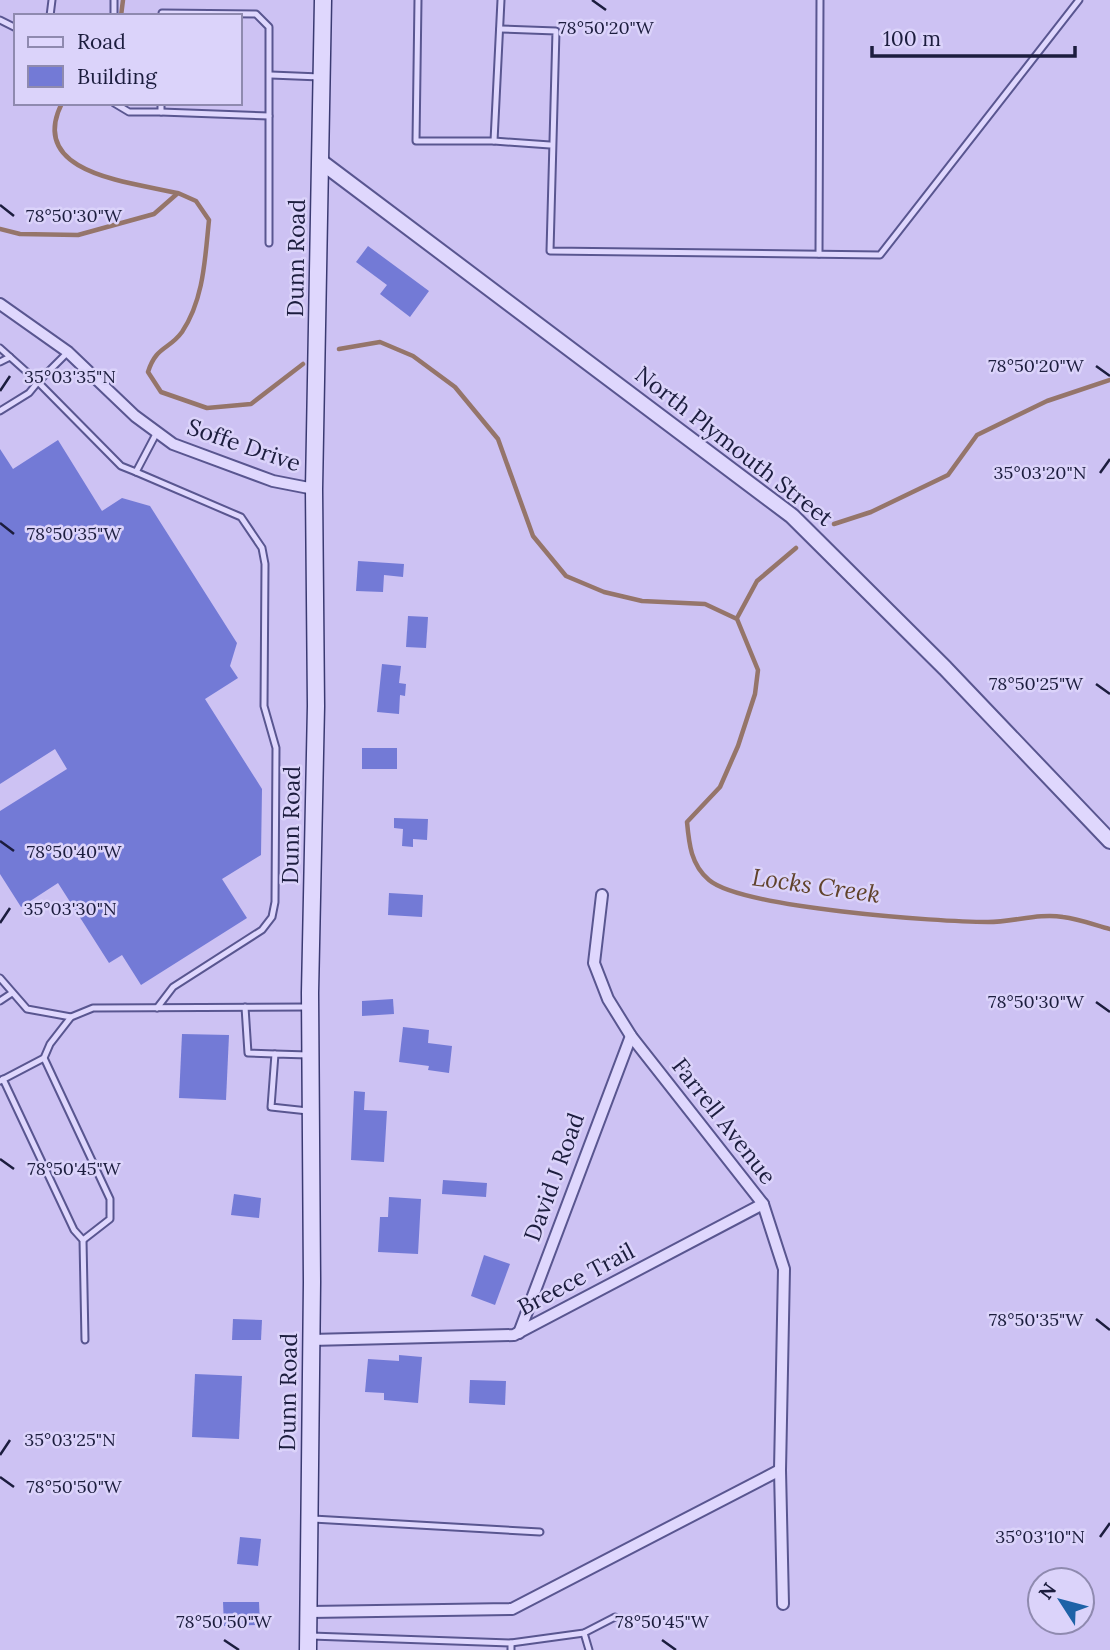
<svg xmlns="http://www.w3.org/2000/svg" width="1110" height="1650" font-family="Lora,serif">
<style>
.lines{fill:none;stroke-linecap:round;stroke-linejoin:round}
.stream{stroke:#95756a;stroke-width:4.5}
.building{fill:#737ad6}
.service-casing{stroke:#595690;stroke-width:9}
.minor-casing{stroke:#595690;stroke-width:14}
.tertiary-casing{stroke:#595690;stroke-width:18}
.secondary-casing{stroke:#3a3a72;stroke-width:19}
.service{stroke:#dfd7fd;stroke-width:5}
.minor{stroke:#dfd7fd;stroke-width:10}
.tertiary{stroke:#dfd7fd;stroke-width:14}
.secondary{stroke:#dfd7fd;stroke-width:16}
.ticks{fill:none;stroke:#1c1d3e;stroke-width:2.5}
.labels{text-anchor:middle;stroke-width:5;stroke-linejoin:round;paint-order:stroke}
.street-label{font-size:23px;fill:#1c1d3e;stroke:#dbd3fa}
.water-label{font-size:24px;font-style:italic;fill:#60422a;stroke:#dbd3fa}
.ticks-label{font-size:18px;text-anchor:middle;fill:#1c1d3e;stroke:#dbd3fa;stroke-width:5;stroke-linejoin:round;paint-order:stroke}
</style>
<rect width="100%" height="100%" fill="#cdc2f3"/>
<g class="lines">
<g class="stream">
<polyline points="121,16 123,0"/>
<path d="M62 103C26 174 131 182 177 193"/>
<path d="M0 229 20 234 78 235 154 214 178 193 196 201 209 220C205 258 204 299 182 332 169 350 156 346 148 372L161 392 207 408 251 404 303 364"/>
<path d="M339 349 380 342 413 356 455 387 498 439 533 536 566 576 604 592 642 601 705 604 737 619 758 670 755 694 738 746 720 787 687 822C689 844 691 865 709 880 742 908 939 922 988 922 1013 922 1039 913 1063 917 1079 919 1095 925 1110 929"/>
<polyline points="834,524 871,512 948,475 977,435 1047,401 1110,380"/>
<polyline points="737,618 757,581 796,548"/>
</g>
</g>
<g class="building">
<polygon points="368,246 429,291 410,317 380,294 387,285 356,262"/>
<polygon points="58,440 102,511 122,498 150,506 237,643 230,666 238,678 205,699 262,789 261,855 222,879 247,918 141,985 122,955 109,963 58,883 21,907 0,874 0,811 67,769 55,749 0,784 0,449 13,469"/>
<polygon points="358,561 404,564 403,577 384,575 383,592 356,591"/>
<polygon points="408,616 428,617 426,648 406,647"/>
<polygon points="382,664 401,666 399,683 406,684 405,696 400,695 399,714 377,712"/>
<rect x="362" y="748" width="35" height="21"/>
<polygon points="394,818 428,819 427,840 413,839 413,847 402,846 403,829 394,828"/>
<polygon points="389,893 423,895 422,917 388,915"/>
<polygon points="393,999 394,1014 362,1016 362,1001"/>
<polygon points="403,1027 429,1030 428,1043 452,1046 449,1073 428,1070 429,1066 399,1062"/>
<polygon points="182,1034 229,1035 226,1100 179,1098"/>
<polygon points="354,1091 365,1092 364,1110 387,1111 384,1162 351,1160"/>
<polygon points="443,1180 487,1183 486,1197 442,1194"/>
<polygon points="234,1194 261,1198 259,1218 231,1215"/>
<polygon points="389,1197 421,1199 418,1254 378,1252 380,1217 388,1217"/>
<polygon points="484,1255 510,1264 495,1305 471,1296"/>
<polygon points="233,1319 262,1320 261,1340 232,1340"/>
<polygon points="399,1355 422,1357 418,1403 384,1400 384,1393 365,1392 368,1359 399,1361"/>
<polygon points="195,1374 242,1376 239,1439 192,1437"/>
<polygon points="470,1380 506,1381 505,1405 469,1403"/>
<polygon points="240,1537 261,1539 258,1566 237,1564"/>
<polygon points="223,1602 259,1602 260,1625 224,1626"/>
</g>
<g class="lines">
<defs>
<g id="service">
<polyline points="418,0 416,141 494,141 501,0"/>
<polyline points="50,16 52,0"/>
<polyline points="114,16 114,0"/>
<polyline points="162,16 162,13 256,14 269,27 269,243"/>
<polyline points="0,20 16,28"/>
<polyline points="500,29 556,31 550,251 880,255 1079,0"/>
<polyline points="271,75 320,77"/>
<polyline points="114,103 129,112 161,112 161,103"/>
<polyline points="161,112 269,116"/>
<polyline points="494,141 550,145"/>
<polyline points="819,254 820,0"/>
<polyline points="0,348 38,382 68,352"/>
<polyline points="0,362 10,357"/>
<polyline points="0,411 29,393 38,382 121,466 136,472 156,434"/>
<polyline points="136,472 241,517 262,548 265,564 264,706 276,748 275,902 272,917 262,930 173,987 157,1008"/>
<polyline points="0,978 27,1009 71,1017"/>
<polyline points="0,1001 12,993"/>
<polyline points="245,1007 248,1053 275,1054"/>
<polyline points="308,1055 275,1054 271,1107 308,1111"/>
<polyline points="44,1058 110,1199 110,1219 83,1240"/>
<polyline points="3,1079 74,1230 83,1240 85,1340"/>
<polyline points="0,1081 44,1058 50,1044 71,1017 93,1008 307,1007"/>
<polyline points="313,1519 540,1532"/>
<polyline points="584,1633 589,1650"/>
<polyline points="311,1636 511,1643 511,1650"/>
<polyline points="511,1643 584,1633 615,1617"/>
</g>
<g id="minor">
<polyline points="0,304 68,352 135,416 173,444 273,481 314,489"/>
<polyline points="602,895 594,963 608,999 631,1036 763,1204 784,1269 780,1470 783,1604"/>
<polyline points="519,1333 631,1036"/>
<polyline points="311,1340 514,1335 763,1204"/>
<polyline points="310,1612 512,1609 780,1470"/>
</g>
<polyline id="tertiary" points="320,161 792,516 945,668 1110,841"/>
<polyline id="secondary" points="308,1650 312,1282 310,993 316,706 314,489 323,0"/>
</defs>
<use href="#service" class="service-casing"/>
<use href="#minor" class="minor-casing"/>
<use href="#tertiary" class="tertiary-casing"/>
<use href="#secondary" class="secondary-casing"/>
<use href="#service" class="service"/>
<use href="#minor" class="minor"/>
<use href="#tertiary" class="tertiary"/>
<use href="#secondary" class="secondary"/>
</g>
<path class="ticks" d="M592 0 606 10M0 205 14 216M1096 366 1110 376M0 391 10 376M1100 473 1110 459M0 523 14 534M1096 684 1110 694M0 841 14 851M0 923 10 908M1096 1002 1110 1012M0 1159 14 1169M1096 1319 1110 1330M0 1455 10 1440M0 1477 14 1487M1100 1537 1110 1523M224 1640 239 1650M662 1640 676 1650"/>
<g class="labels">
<g class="street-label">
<text transform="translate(296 258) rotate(-89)" y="8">Dunn Road</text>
<text transform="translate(244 445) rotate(19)" y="8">Soffe Drive</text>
<text transform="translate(734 446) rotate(38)" y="8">North Plymouth Street</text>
<text transform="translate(291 825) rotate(-89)" y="8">Dunn Road</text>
<text transform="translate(724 1121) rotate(52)" y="8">Farrell Avenue</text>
<text transform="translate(554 1177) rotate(-70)" y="8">David J Road</text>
<text transform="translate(576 1279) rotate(-28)" y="8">Breece Trail</text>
<text transform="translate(288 1392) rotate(-89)" y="8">Dunn Road</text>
</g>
<g class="water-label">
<text transform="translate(816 886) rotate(8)" y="8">Locks Creek</text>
</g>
</g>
<g class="ticks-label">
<text x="606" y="34">78°50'20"W</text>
<text x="74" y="222">78°50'30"W</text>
<text x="1036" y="372">78°50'20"W</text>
<text x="70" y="383">35°03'35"N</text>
<text x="1040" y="479">35°03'20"N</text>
<text x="74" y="540">78°50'35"W</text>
<text x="1036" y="690">78°50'25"W</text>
<text x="74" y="858">78°50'40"W</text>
<text x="70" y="915">35°03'30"N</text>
<text x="1036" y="1008">78°50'30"W</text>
<text x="74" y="1175">78°50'45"W</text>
<text x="1036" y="1326">78°50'35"W</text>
<text x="70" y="1446">35°03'25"N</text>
<text x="74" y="1493">78°50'50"W</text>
<text x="1040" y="1543">35°03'10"N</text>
<text x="224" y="1628">78°50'50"W</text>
<text x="662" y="1628">78°50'45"W</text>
</g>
<rect x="14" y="14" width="228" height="91" fill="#dbd3fa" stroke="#8f8aaf" stroke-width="2"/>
<rect x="28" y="37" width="35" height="10" fill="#dfd7fd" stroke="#8f8aaf" stroke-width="2"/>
<text x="77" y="49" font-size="21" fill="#1c1d3e">Road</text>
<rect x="28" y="66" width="35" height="21" fill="#737ad6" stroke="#8f8aaf" stroke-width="2"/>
<text x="77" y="84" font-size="21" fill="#1c1d3e">Building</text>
<g transform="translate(1061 1601) rotate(306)"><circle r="33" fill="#dbd3fa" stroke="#8f8aaf" stroke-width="2"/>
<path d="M0-5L12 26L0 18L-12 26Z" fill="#1e62a7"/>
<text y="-10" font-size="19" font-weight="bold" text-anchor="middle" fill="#1c1d3e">N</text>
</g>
<path d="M872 46v10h203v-10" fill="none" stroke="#1c1d3e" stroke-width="3.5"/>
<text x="883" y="46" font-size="21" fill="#1c1d3e" stroke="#dbd3fa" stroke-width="5" paint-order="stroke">100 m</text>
</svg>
